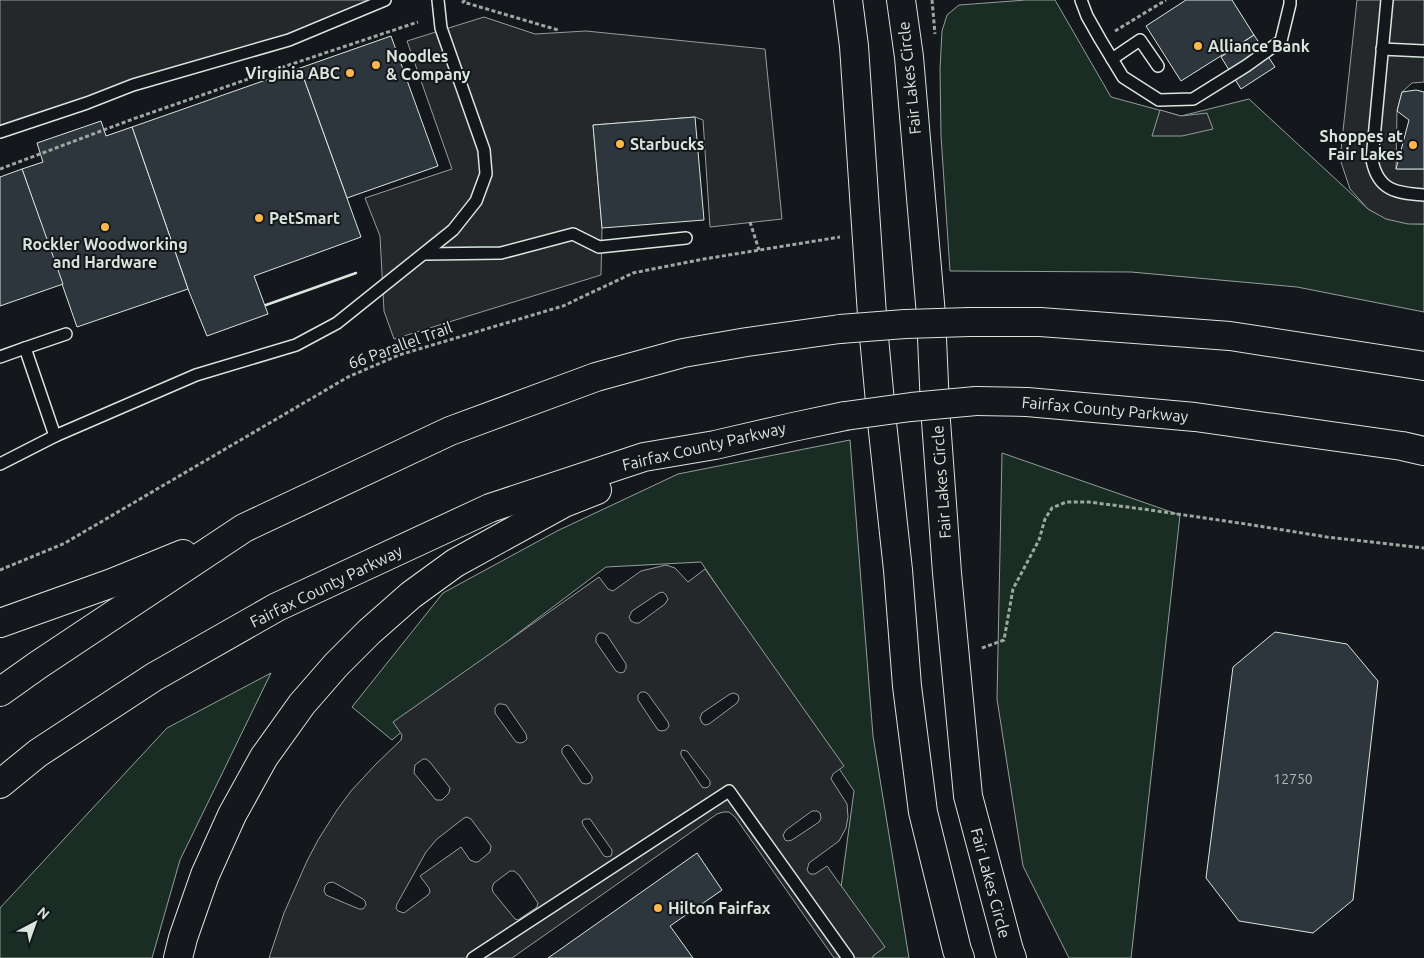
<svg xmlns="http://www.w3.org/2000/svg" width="1424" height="958" font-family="Ubuntu,sans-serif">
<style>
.green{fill:#1a2d24;stroke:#939e99}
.parking{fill:#24282b;stroke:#939e99;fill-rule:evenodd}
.building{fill:#2c363c;stroke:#d8e6dc}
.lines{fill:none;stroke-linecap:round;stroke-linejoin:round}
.service-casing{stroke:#d8e6dc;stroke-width:14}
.tertiary-casing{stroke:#d8e6dc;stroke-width:30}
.motorway-casing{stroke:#d8e6dc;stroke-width:30}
.path{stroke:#9da8a2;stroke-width:3;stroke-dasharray:4 2.5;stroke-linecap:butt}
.service{stroke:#14181c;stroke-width:11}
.tertiary{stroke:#14181c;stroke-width:28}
.motorway{stroke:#14181c;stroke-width:28}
.motorway-bridge-casing{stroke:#d8e6dc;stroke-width:30;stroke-linecap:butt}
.motorway-bridge{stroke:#14181c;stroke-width:28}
.wall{stroke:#d8e6dc;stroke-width:2.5}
.poi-dot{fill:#ffb74d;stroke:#14181c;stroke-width:2}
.labels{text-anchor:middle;stroke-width:4;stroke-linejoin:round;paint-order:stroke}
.number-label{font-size:14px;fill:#adbab4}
.poi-label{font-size:16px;font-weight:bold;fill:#d8e6dc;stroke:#14181c;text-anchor:start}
.street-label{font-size:16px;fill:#d8e6dc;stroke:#14181c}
</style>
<rect width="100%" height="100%" fill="#14181c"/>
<g class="green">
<path d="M1026 0H1055L1111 97 1181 116 1249 99 1368 209C1389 220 1401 224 1424 224V312L1297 287 1131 272 950 271 941 136 940 69 942 31 947 15 959 5Z"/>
<polygon points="850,440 873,736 909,958 865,958 837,917 854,791 701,562 606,567 513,637 392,740 352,707 443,593 557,531 678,474"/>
<polygon points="1002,453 1180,515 1131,958 1069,958 1023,866 997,699"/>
<polygon points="271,673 180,860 152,958 0,958 0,908 167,728"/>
</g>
<g class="parking">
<polygon points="0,0 385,0 289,40 0,132"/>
<polygon points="1357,0 1424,0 1424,82 1412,83 1402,92 1397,111 1396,169 1424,169 1424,224 1408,224 1386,219 1368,209 1350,189 1340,159"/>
<polygon points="484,17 535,34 586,31 765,49 782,219 710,227 703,120 695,117 593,125 602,228 601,275 394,339 384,311 380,236 365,198 452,169 407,41"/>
<polygon points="1160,110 1181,116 1207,113 1213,129 1182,136 1152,136"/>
<path d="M666 565 675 568 688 582 705 569 844 766 833 774 831 779 847 804 848 817 846 828 839 841 809 863 807 870 810 874H815L827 866 885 947 873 956V958H834L735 817 729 812H723L717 814 512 958H269L284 913 307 861 318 840 337 810 351 791 375 765 401 740 402 735 393 722 599 577 608 589 613 591 641 571ZM663 592 666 595 668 599 665 604 639 623H635L631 621 629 617 632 611 659 593ZM599 633H603L607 635 626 664V668L624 672 620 673 616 671 596 642V637ZM641 692H645L648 694 668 722 669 726 666 730 662 731 658 730 638 700V695ZM734 693 738 695 739 699 737 703 709 724 705 725 702 723 700 718 702 713 730 694ZM498 704H502L506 705 526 734 527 739 524 742 520 743 516 742 495 713V708ZM568 745 571 747 592 776V780L590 783 586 784 582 783 562 753V749L565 746ZM682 750 687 751 710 781V785L708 787 705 788 702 787 681 755V752ZM423 759H426L430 762 450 788 449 793 442 800H436L414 773 415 765ZM812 811H817L820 813 821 818 819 822 792 840 788 841 785 840 783 835 786 830ZM467 817 471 819 491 846 490 852 478 862H475L470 860 461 847 420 876 429 888 430 892 428 895 404 913 398 911 396 908 397 904 426 852 437 839 464 818ZM585 819H590L612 850V853L611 856 607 857 604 856 583 825 582 821ZM510 871H514L519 875 538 903 537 907 518 920 515 919 493 892 492 888 494 883ZM333 882 363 899 365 901 366 905 363 909H359L326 895 324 891 325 886 328 883Z"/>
</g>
<g class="building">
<polygon points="1186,0 1232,0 1254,35 1181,81 1146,26"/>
<polygon points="1254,35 1275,67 1241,89 1221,57"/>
<polygon points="391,36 438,166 347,198 300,68"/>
<polygon points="300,68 361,237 254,276 268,314 207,336 188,289 132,127"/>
<polygon points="1416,90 1424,92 1424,169 1396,169 1409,120 1397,111 1402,92"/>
<polygon points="695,117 704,220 602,228 593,125"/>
<polygon points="101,121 106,136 132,127 188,289 77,327 22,169 43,162 37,143"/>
<polygon points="22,169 63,284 0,306 0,177"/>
<polygon points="1275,632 1347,644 1378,681 1353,900 1313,933 1239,921 1206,878 1233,667"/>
<polygon points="697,853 722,890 670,926 693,958 548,958"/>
</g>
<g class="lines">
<defs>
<g id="service">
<polyline points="1081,0 1087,16 1100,39 1123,77 1159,100 1193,99 1246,66 1281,41 1290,4 1290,0"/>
<path d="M1387 0 1372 160C1378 191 1397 193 1424 195"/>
<polyline points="1382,49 1424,51"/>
<polyline points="1112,59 1140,40 1158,66"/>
<polyline points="0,132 87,103 133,85 289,40 385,0"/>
<polyline points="424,254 501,253 573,234 599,247 686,238"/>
<polyline points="25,348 66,334"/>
<polyline points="0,357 25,348 55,436"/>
<polyline points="0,464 55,436 196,375 296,345 337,323 453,230 476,201 486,174 484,150 441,28 438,0"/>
<polyline points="473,958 729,791 848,958"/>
</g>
<g id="tertiary">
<polyline points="848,0 854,46 872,315 881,413 898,570 907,686 923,812 957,950 960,958"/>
<polyline points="901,0 909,57 931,315 935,407 947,573 968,796 1009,950 1012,958"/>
</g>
<g id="motorway">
<polyline points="970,322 1040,322 1230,336 1424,366"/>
<polyline points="976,401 1027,402 1195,417 1402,446 1424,451"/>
<polyline points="0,623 112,583 183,554"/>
<polyline points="0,692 38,665 244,528 450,431 596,377 683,353 747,342 840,329"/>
<polyline points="0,784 38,753 154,677 277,607 490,508 644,457 715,445 793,427 845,416"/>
<polyline points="178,958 183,938 205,875 232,815 264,757 302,704 336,665 369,632 411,595 455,563 564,503 597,490"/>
</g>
</defs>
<use href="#service" class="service-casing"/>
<use href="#tertiary" class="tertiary-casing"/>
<use href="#motorway" class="motorway-casing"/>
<g class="path">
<polyline points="465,0 463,2 558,30"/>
<polyline points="932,0 935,34"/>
<polyline points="1115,31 1166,0"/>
<polyline points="0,169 133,119 277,69 418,22"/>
<polyline points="750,222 759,250"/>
<polyline points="0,570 65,543 348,377 399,355 563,306 633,273 704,259 840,237"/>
<polyline points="982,648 1004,640 1013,589 1039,540 1045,519 1052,508 1066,502 1089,502 1150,510 1246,524 1327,537 1424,548"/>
</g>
<use href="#service" class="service"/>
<use href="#tertiary" class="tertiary"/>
<use href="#motorway" class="motorway"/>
<defs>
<g id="motorway-bridge">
<polyline points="840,329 905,324 970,322"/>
<polyline points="845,416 911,407 976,401"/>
</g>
</defs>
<use href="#motorway-bridge" class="motorway-bridge-casing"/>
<use href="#motorway-bridge" class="motorway-bridge"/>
<polyline class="wall" points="266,305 356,273"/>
</g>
<g class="poi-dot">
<circle cx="1198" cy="46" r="5"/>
<circle cx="376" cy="65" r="5"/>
<circle cx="350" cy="73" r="5"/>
<circle cx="620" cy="144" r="5"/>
<circle cx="1413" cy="145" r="5"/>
<circle cx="259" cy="218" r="5"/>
<circle cx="105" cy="227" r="5"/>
<circle cx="658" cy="908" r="5"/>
</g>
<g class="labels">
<g class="number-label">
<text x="1293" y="784">12750</text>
</g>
<g class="poi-label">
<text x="1208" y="52">Alliance Bank</text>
<text x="386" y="62">Noodles<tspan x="386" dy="18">&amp; Company</tspan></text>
<text x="340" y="79" text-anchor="end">Virginia ABC</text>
<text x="1403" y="142" text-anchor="end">Shoppes at<tspan x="1403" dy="18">Fair Lakes</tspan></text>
<text x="630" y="150">Starbucks</text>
<text x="269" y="224">PetSmart</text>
<text x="105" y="250" text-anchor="middle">Rockler Woodworking<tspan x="105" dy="18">and Hardware</tspan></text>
<text x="668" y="914">Hilton Fairfax</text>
</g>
<g class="street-label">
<text transform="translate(909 78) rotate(-96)" y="6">Fair Lakes Circle</text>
<text transform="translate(400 345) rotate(-20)" y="6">66 Parallel Trail</text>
<text transform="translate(1105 409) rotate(5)" y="6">Fairfax County Parkway</text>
<text transform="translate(704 446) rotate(-13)" y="6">Fairfax County Parkway</text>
<text transform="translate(941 482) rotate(-94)" y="6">Fair Lakes Circle</text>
<text transform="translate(326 586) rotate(-26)" y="6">Fairfax County Parkway</text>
<text transform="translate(991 883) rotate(75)" y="6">Fair Lakes Circle</text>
</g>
</g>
<g transform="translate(35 923) rotate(41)" stroke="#14181c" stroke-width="4" paint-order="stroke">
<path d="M0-4L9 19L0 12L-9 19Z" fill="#d8e6dc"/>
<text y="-8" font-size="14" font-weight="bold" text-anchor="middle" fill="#d8e6dc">N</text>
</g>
</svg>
